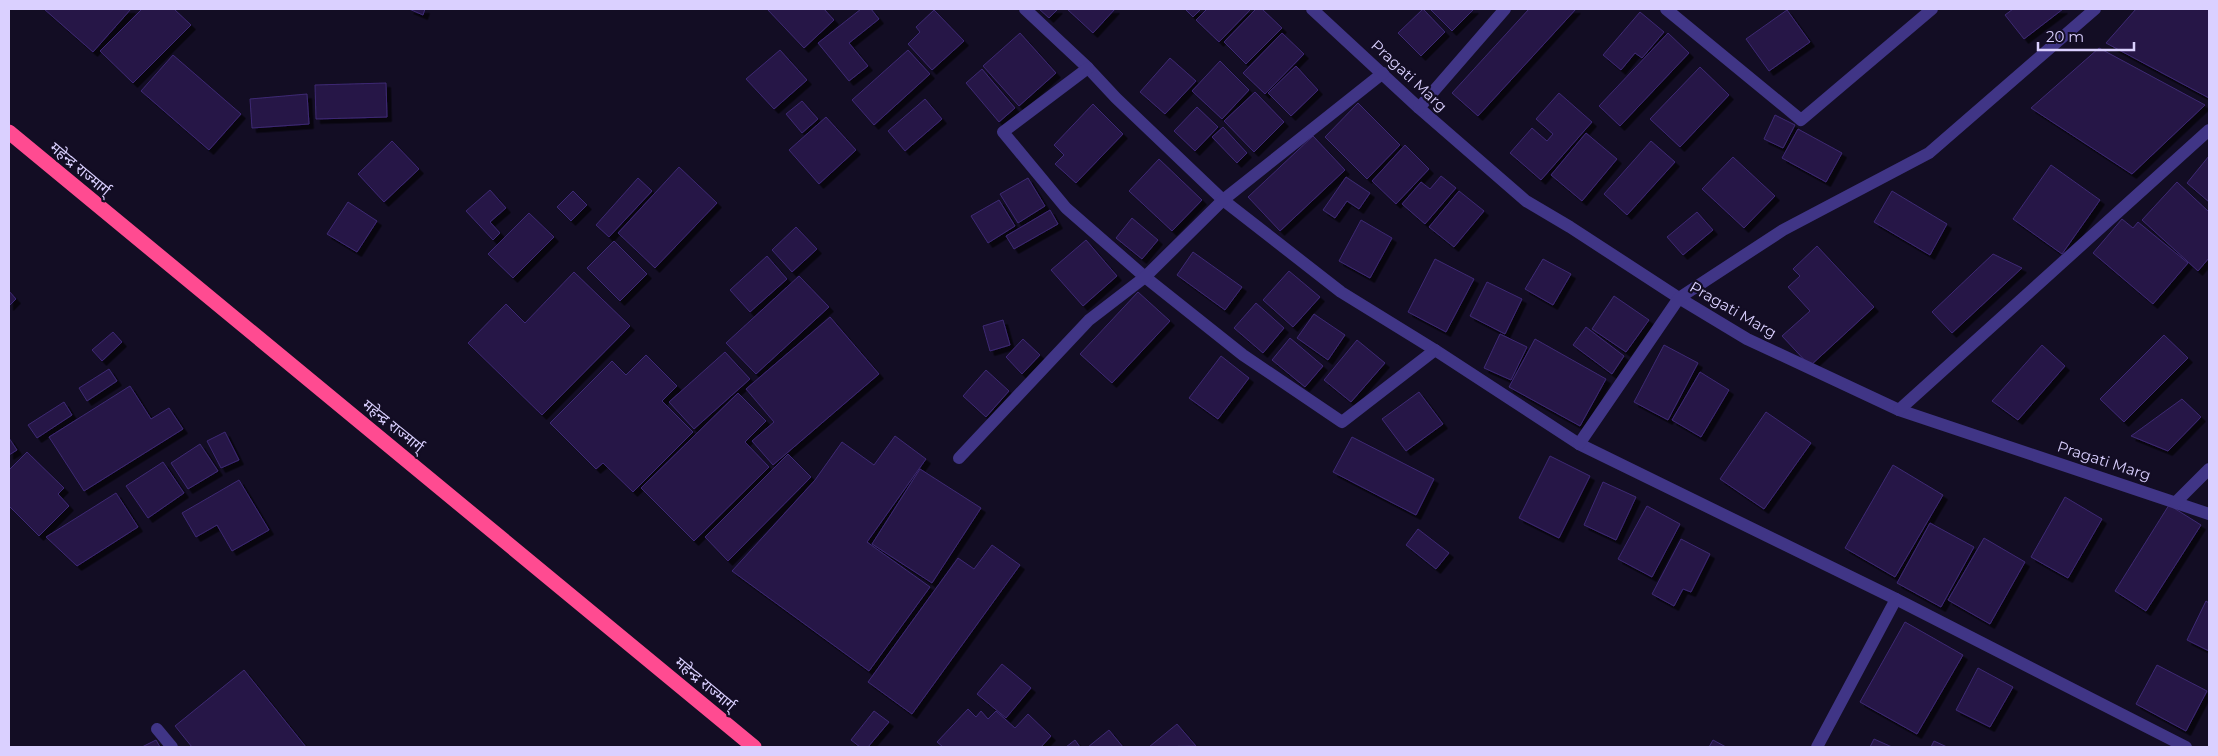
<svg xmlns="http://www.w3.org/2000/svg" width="2218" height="756" font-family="Montserrat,'Noto Sans Devanagari',sans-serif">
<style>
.building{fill:#261846;stroke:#3e2974;filter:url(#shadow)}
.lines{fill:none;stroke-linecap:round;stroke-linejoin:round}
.minor{stroke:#403586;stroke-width:12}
.highway{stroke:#ff4b91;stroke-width:15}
.labels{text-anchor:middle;stroke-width:4.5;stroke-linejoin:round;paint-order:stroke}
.street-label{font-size:15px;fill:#dad0ff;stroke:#130d24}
</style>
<defs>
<filter id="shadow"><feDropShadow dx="4.5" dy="4.5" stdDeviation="0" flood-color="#0009"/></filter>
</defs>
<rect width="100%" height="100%" fill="#130d24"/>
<g class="building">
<polygon points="44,9 131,9 93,52"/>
<polygon points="142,9 174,9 191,25 133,83 100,51"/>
<polygon points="409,9 425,9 423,15"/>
<polygon points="767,9 824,9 834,20 804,48"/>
<polygon points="861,9 871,9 879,19 849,43 868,66 849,81 818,43"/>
<polygon points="1039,9 1058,9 1049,18"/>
<polygon points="1067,9 1115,9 1093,33"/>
<polygon points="1185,9 1201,9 1193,17"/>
<polygon points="1207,9 1251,9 1219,42 1196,20"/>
<polygon points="1256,9 1262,9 1282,28 1246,64 1224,42"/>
<polygon points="1423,9 1445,32 1421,56 1398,33"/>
<polygon points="1430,9 1474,9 1452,31"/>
<polygon points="1529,9 1576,9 1478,116 1452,93"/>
<polygon points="2013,9 2063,9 2024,39 2005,15"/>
<polygon points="2136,9 2209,9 2209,98 2106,43"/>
<polygon points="934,10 964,41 932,70 908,44 920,32 916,27"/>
<polygon points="1787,10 1810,42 1769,71 1746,39"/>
<polygon points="1640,12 1664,32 1642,58 1635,53 1621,70 1603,55"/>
<polygon points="1020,33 1056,73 1019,106 983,66"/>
<polygon points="1282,33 1304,54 1265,94 1243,73"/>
<polygon points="1668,33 1689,53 1620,126 1599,106"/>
<polygon points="2099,48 2205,105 2132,174 2031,108"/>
<polygon points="780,50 807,80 774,109 746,79"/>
<polygon points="908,50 930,74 874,125 852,100"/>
<polygon points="173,55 241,114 209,150 141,91"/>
<polygon points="1170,58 1196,81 1165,114 1140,92"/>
<polygon points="1220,61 1249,90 1222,119 1192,91"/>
<polygon points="1296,66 1318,90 1291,116 1268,93"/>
<polygon points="1700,67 1729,95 1680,147 1650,119"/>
<polygon points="982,69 1015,108 999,122 966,83"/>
<polygon points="386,83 387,117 316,119 315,85"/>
<polygon points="1255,92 1284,122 1254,152 1224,121"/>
<polygon points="1559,93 1592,122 1541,180 1510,153 1532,128 1547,141 1553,134 1536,119"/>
<polygon points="307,94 309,124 252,128 250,99"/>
<polygon points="925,99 942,119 905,151 888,131"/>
<polygon points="802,101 818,119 802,133 786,114"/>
<polygon points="1358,103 1400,145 1367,179 1325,137"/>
<polygon points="1093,104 1123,134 1076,183 1055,164 1064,155 1054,145"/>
<polygon points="1197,107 1218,127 1195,151 1174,131"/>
<polygon points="1775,115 1795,125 1783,148 1764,139"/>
<polygon points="826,117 856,150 819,184 789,150"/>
<polygon points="1223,127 1247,153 1237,163 1212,137"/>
<polygon points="1798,129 1842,153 1826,182 1782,158"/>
<polygon points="1586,133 1617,159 1582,201 1551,175"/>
<polygon points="1313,136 1345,170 1280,231 1248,197"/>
<polygon points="392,141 419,169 384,202 358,174"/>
<polygon points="1651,141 1675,162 1627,215 1604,194"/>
<polygon points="1405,145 1429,169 1396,204 1372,181"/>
<polygon points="2209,156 2209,202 2187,183"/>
<polygon points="1733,157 1775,196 1744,228 1702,189"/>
<polygon points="1159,159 1202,200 1172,231 1129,191"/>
<polygon points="2051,165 2100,200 2062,254 2013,219"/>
<polygon points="679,167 717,203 655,268 618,233"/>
<polygon points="1441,176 1456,188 1425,224 1402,204 1421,182 1430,189"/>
<polygon points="1346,177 1370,193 1359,209 1347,201 1335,218 1323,210"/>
<polygon points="638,178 652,191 609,237 596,225"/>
<polygon points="1028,178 1045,206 1018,223 1000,194"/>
<polygon points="2177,182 2209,212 2209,258 2198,271 2142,220"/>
<polygon points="490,190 506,208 490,222 500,233 493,240 466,211"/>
<polygon points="573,191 587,205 571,221 557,207"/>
<polygon points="1459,191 1484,211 1454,247 1429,227"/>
<polygon points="1892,191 1947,224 1930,255 1874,222"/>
<polygon points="999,200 1015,226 988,243 971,216"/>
<polygon points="348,202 377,221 357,252 327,234"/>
<polygon points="1050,210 1058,224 1014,249 1006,236"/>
<polygon points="1697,212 1713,230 1683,255 1667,237"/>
<polygon points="529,213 554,237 513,278 488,254"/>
<polygon points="1132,218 1158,240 1142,259 1116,238"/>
<polygon points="2122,219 2133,228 2138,222 2188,263 2153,304 2093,253"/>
<polygon points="1361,220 1392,238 1370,278 1339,261"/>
<polygon points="796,227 817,249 792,272 772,250"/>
<polygon points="1086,240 1117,276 1083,306 1051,270"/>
<polygon points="614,241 647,274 620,301 587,268"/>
<polygon points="1817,246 1874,307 1810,366 1782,336 1810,311 1788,287 1800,276 1793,269"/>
<polygon points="1193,252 1242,287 1225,310 1177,275"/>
<polygon points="1993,254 2022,268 1952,333 1932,312"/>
<polygon points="767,256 787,279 750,312 730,290"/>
<polygon points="1435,259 1474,279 1446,332 1408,312"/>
<polygon points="1543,259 1571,274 1553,305 1525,289"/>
<polygon points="1289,271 1320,297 1293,327 1263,300"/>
<polygon points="574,272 630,326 542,415 468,343 506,304 525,323"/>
<polygon points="799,276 829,307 756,374 726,343"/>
<polygon points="1487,282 1522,299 1505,334 1470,316"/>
<polygon points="9,291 16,299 9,306"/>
<polygon points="1138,292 1170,321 1112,383 1080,354"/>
<polygon points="1614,296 1649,320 1626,352 1592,329"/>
<polygon points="1256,303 1284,328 1263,353 1234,328"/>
<polygon points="1314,314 1345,335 1328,360 1297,338"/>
<polygon points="830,317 879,374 773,465 752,441 774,422 746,389"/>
<polygon points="1003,320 1010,345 990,351 983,326"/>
<polygon points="1586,327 1624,356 1612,374 1573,345"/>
<polygon points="113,332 122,342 102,361 92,350"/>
<polygon points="1500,334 1527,347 1511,380 1484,368"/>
<polygon points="2164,335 2188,358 2124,422 2100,399"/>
<polygon points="1290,338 1323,366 1305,387 1272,360"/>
<polygon points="1023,339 1040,355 1022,374 1006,357"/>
<polygon points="1535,339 1606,379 1580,426 1509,387"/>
<polygon points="1357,340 1385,363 1351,402 1324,380"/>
<polygon points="1664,345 1698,363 1668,420 1634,402"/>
<polygon points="2042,345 2065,366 2018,420 1992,401"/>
<polygon points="725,352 750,379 694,429 669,402"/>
<polygon points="646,355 677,386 662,401 693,432 633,492 603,463 596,469 550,423 612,361 626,375"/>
<polygon points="1221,356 1249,378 1218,419 1189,398"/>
<polygon points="109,369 117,381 87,401 79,388"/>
<polygon points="986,370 1009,391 986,417 963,396"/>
<polygon points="1700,372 1729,390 1701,437 1672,420"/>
<polygon points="130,386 151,419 169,408 183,429 84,491 49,437"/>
<polygon points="1419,392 1443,424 1406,451 1382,419"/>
<polygon points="738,393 766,421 745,442 769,467 694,541 641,488"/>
<polygon points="2182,399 2201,417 2168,451 2131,436"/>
<polygon points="64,402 72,415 37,438 28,425"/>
<polygon points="1766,412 1811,443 1764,509 1720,479"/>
<polygon points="225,432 239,460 221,468 207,441"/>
<polygon points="895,436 926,459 867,542 930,587 869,671 732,571 815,480 842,442 874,465"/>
<polygon points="1352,437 1434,479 1416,515 1333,472"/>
<polygon points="9,438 17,450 9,455"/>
<polygon points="200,444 218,471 188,489 171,463"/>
<polygon points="27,452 64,488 58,494 69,506 39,536 9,506 9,470"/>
<polygon points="788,454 811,477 728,561 705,537"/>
<polygon points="1550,456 1590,476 1559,538 1519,518"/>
<polygon points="163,462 184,493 148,518 126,486"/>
<polygon points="1893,465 1943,495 1895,577 1845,548"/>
<polygon points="920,469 981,508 932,583 872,544"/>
<polygon points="239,480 269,530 232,551 217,525 196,537 182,513"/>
<polygon points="1603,482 1636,497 1616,540 1584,525"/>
<polygon points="116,493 138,527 77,566 46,537"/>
<polygon points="2065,497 2102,519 2068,578 2031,557"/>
<polygon points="2169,505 2201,525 2146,611 2115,591"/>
<polygon points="1647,506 1680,524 1652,577 1618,559"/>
<polygon points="1930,523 1974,547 1941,607 1897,583"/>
<polygon points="1418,529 1449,553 1436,569 1406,545"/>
<polygon points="1984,538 2025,562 1990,624 1948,600"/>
<polygon points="1681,539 1710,554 1691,592 1683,589 1674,606 1652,594"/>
<polygon points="992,545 1020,565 912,714 868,682 958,558 974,569"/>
<polygon points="2206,601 2209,603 2209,651 2187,640"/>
<polygon points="1905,622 1963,655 1917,734 1860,702"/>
<polygon points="1002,664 1031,688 1006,718 977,694"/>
<polygon points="2157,665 2207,691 2186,731 2136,704"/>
<polygon points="1978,668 2013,687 1990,727 1956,710"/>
<polygon points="244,670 306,747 192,747 175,726"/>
<polygon points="968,709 976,717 981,711 988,719 996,711 1015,728 1028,714 1051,736 1041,747 943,747 937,742"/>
<polygon points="874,711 889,722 868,747 860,747 851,740"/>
<polygon points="1177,724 1196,746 1149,747"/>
<polygon points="1109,730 1123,747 1088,747"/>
<polygon points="1874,739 1892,747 1870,747"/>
<polygon points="156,740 160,747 142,747"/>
<polygon points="1075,740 1080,747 1066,747"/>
<polygon points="1713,740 1726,747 1709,747"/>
<polygon points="1934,741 1947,747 1931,747"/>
</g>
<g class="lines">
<g class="minor">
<polyline points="1025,9 1088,68 1116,98 1223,200 1341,292 1435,350 1579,444 1896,599 2186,747"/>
<polyline points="1312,9 1419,108 1526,201 1570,227 1679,298 1747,339 1899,410 2209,514"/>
<polyline points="1666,9 1801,120 1932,9"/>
<polyline points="1088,68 1003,132 1066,208 1145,277 1243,355 1342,422 1435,350"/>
<polyline points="1419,108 1505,9"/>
<polyline points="1899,410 2209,130"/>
<polyline points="1579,444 1679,298 1783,230 1929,153 2095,9"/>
<polyline points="959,458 1089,320 1145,277 1223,200 1383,73"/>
<polyline points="2176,502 2209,469"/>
<polyline points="157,729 172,747"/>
<polyline points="1817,747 1896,599"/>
</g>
<polyline class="highway" points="9,132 754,747"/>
</g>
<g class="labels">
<g class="street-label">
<text transform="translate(1409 76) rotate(43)" y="5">Pragati Marg</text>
<text transform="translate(80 169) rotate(40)" y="5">महेन्द्र राज्मार्ग्</text>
<text transform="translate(1733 310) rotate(30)" y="5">Pragati Marg</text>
<text transform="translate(393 426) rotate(39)" y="5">महेन्द्र राज्मार्ग्</text>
<text transform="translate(2104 461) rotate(18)" y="5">Pragati Marg</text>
<text transform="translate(705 684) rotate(40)" y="5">महेन्द्र राज्मार्ग्</text>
</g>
</g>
<rect width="2218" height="756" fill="none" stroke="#dad0ff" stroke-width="20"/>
<path d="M2038 42v8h96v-8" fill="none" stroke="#dad0ff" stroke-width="2.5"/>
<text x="2046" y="42" font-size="15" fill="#dad0ff" stroke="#130d24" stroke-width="4" paint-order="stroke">20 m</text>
</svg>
